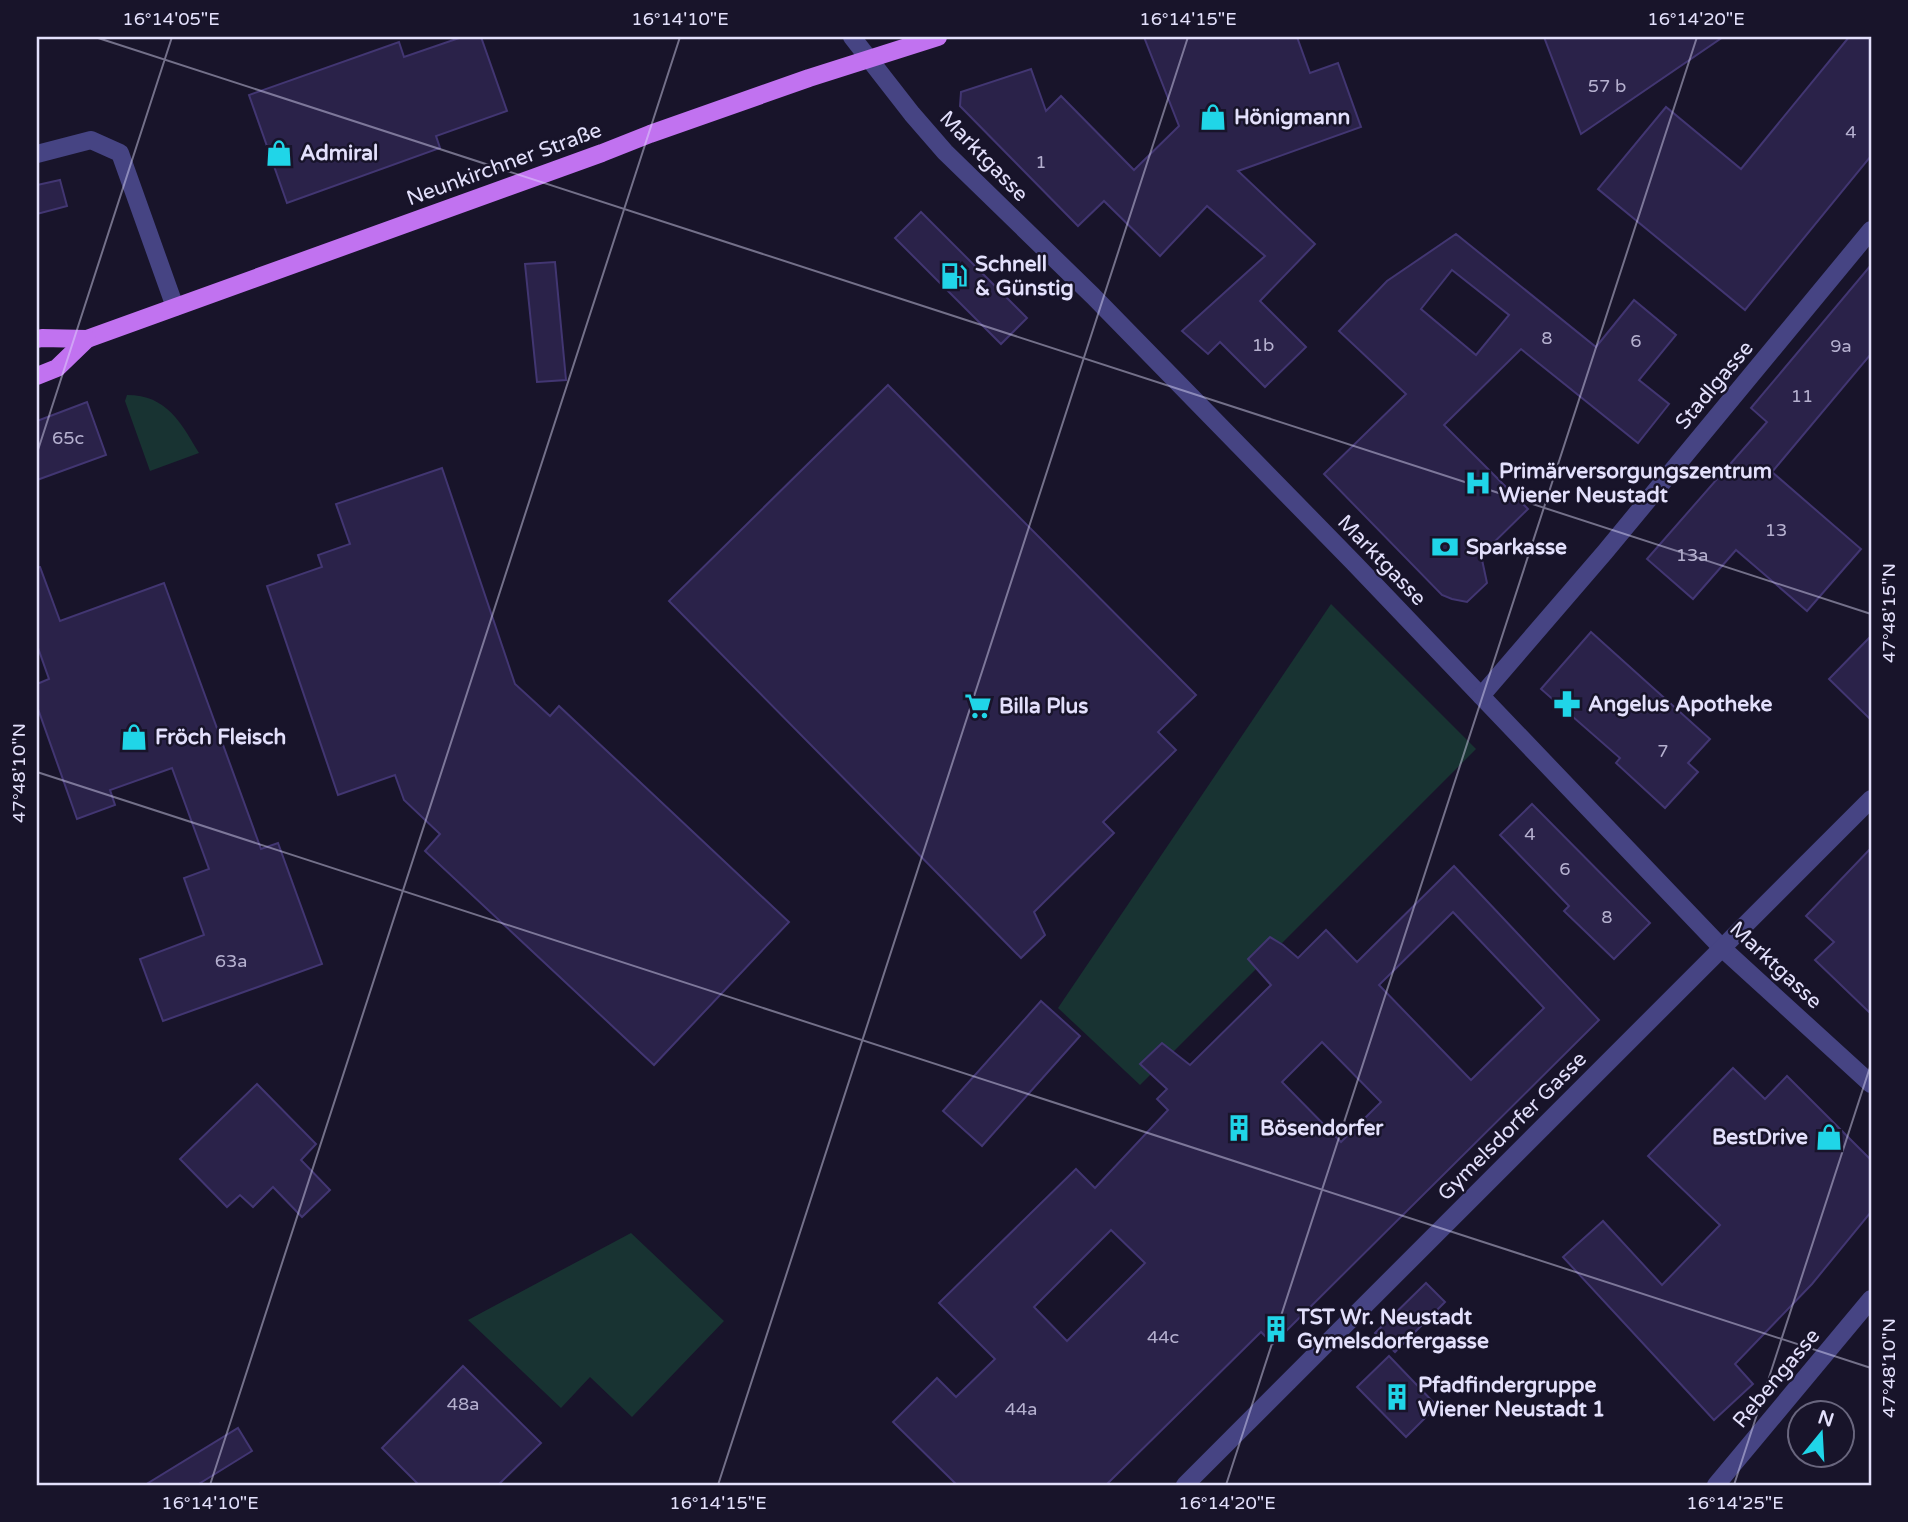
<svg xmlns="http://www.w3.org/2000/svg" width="1908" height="1522" font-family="'Varela Round',sans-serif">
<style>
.green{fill:#183332}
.building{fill:#2a2249;stroke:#423672;stroke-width:2;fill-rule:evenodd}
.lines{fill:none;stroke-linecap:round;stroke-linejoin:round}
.minor{stroke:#464483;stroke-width:18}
.major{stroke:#c172f0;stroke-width:18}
.ticks{fill:none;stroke:#e3e0fc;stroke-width:2;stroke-opacity:0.45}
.labels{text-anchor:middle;stroke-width:5;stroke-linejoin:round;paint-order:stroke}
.number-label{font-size:18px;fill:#b5b0cf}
.poi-label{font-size:21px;font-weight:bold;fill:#e3e0fc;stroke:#18142a;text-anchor:start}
.street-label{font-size:21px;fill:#e3e0fc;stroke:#18142a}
.neatline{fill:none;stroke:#e3e0fc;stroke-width:2.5}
.ticks-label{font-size:18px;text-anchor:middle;fill:#e3e0fc}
</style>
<rect width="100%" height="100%" fill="#18142a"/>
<g class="green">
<path d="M127 395C167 395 181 423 199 453L150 471 125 401Z"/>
<polygon points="1331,604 1476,749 1140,1085 1058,1008"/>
<polygon points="631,1233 724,1321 632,1417 590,1377 561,1408 468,1320"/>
</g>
<g class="building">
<polygon points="462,37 481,37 507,111 436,136 440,148 287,203 249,95 399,42 404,57"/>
<polygon points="1144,37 1297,37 1310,73 1338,63 1361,127 1238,171 1315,244 1260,301 1306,347 1265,387 1220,342 1208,354 1182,331 1265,256 1207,206 1160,256 1104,201 1078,226 960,106 961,92 1031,69 1046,111 1061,96 1134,170 1179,126"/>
<polygon points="1544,37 1723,37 1581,134"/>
<polygon points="1849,37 1871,37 1871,156 1745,310 1598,189 1666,107 1741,169"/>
<polygon points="60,180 67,206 37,214 37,185"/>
<polygon points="921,212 1027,318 1001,344 895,238"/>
<path d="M1456 234 1596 347 1634 300 1676 335 1639 380 1669 404 1638 443 1521 349 1444 425 1528 509 1481 555 1487 583 1467 602 1452 599 1442 595 1324 474 1406 394 1339 331 1387 281ZM1452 270 1509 315 1476 355 1421 309Z"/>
<polygon points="555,262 566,380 537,382 525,264"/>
<polygon points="1871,265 1871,354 1772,472 1861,549 1807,611 1736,550 1693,599 1647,559 1767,422 1751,408"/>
<polygon points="888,385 1196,695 1158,732 1176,750 1103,822 1114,833 1034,912 1045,935 1021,958 669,601"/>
<polygon points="87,402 106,455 37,480 37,421"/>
<polygon points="442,468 515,684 550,716 559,706 789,922 654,1065 425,851 440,834 404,800 395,775 338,795 267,586 322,567 318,555 350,544 336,504"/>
<polygon points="37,567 40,567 60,621 164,583 261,849 278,843 322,964 163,1021 140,959 204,935 184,878 209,869 172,768 110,790 115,805 77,819 37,706 37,684 49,679 37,645"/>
<polygon points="1591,632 1710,739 1688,763 1698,772 1665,808 1616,763 1620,758 1541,689"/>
<polygon points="1871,636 1871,720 1829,679"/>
<polygon points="1532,804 1650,923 1614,959 1564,911 1569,906 1500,835"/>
<polygon points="1871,848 1871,1014 1815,960 1834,942 1806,916"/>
<path d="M1454 866 1599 1020 1273 1344 1261 1332 1106 1485H957L893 1422 937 1378 956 1397 995 1359 939 1303 1076 1169 1095 1188 1168 1110 1157 1099 1167 1089 1140 1064 1162 1043 1190 1065 1271 985 1248 959 1270 937 1283 945 1298 958 1326 930 1357 962ZM1453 912 1544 1008 1471 1080 1379 985ZM1322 1042 1381 1102 1341 1142 1282 1082ZM1111 1230 1145 1263 1067 1341 1034 1307Z"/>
<polygon points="1041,1001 1080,1036 982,1146 943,1111"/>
<polygon points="1733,1068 1765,1099 1787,1076 1871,1160 1871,1212 1812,1284 1735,1364 1753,1384 1714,1420 1563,1257 1603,1221 1662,1285 1720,1225 1648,1156"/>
<polygon points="257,1084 316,1144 301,1160 330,1190 302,1217 273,1187 253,1207 240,1195 227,1207 180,1159"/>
<polygon points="1426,1283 1445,1302 1395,1352 1375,1333"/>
<polygon points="1389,1356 1437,1406 1406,1437 1357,1387"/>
<polygon points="463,1366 541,1443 498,1485 419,1485 382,1448"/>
<polygon points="238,1428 252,1451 197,1485 145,1485"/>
</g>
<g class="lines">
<g class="minor">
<polyline points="852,37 912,114 945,152 1093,296 1354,563 1722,948 1871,1084"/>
<polyline points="37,154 91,140 120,153 175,307"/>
<polyline points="1481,696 1605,552 1871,230"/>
<polyline points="1185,1485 1871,799"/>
<polyline points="1716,1485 1871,1299"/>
</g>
<g class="major">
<polyline points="37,339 42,338 87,339 602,153 650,134 809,78 938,37"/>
<polyline points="37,376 57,368 87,339"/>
</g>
</g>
<path class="ticks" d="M95 37 1871 614M37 453 172 37M37 772 1871 1368M210 1485 680 37M718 1485 1188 37M1226 1485 1697 37M1734 1485 1871 1064"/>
<defs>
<symbol id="shop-bare" viewBox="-9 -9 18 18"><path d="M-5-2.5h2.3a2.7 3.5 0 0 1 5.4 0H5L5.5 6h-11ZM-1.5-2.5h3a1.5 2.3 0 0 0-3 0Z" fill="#20d5e8" stroke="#18142a" stroke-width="2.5" paint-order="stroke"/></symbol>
<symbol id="fuel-bare" viewBox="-9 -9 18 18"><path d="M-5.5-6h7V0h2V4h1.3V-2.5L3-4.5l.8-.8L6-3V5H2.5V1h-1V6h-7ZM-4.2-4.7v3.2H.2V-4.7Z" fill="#20d5e8" stroke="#18142a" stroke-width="2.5" paint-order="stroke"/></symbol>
<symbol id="hospital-bare" viewBox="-9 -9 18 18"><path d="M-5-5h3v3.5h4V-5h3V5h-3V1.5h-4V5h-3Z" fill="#20d5e8" stroke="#18142a" stroke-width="2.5" paint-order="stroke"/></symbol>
<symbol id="bank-bare" viewBox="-9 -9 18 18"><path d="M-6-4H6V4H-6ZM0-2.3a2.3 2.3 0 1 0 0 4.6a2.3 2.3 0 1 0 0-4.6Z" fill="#20d5e8" stroke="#18142a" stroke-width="2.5" paint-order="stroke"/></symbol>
<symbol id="pharmacy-bare" viewBox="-9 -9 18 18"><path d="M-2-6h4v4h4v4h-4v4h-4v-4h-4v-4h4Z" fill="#20d5e8" stroke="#18142a" stroke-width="2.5" paint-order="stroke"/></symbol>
<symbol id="supermarket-bare" viewBox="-9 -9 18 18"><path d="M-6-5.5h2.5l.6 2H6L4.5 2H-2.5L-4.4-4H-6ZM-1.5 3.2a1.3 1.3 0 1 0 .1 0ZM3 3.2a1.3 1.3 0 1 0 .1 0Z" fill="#20d5e8" stroke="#18142a" stroke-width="2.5" paint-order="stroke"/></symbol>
<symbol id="building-bare" viewBox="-9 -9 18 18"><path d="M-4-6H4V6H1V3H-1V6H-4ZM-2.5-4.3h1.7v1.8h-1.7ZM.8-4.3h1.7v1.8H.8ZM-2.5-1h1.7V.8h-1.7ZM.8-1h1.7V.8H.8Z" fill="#20d5e8" stroke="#18142a" stroke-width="2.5" paint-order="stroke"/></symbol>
</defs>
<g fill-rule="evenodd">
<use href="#shop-bare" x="1194" y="98" width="38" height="38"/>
<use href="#shop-bare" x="260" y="134" width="38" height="38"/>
<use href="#fuel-bare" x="935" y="257" width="38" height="38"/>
<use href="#hospital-bare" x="1459" y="464" width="38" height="38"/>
<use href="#bank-bare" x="1426" y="528" width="38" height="38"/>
<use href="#pharmacy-bare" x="1548" y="685" width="38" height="38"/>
<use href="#supermarket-bare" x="959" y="687" width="38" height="38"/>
<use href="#shop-bare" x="115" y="718" width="38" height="38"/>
<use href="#building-bare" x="1220" y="1109" width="38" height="38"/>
<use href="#shop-bare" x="1810" y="1118" width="38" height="38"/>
<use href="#building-bare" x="1257" y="1310" width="38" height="38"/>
<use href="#building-bare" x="1378" y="1378" width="38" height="38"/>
</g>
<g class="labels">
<g class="number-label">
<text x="1607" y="92">57 b</text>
<text x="1851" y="138">4</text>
<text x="1041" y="168">1</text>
<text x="1547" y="344">8</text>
<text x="1636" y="347">6</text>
<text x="1263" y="351">1b</text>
<text x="1841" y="352">9a</text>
<text x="1802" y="402">11</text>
<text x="68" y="444">65c</text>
<text x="1776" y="536">13</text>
<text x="1692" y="561">13a</text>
<text x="1663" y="757">7</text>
<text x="1530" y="840">4</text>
<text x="1565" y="875">6</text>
<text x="1607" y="923">8</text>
<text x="231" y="967">63a</text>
<text x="1163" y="1343">44c</text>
<text x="463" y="1410">48a</text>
<text x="1021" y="1415">44a</text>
</g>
<g class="poi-label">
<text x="1234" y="124">Hönigmann</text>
<text x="300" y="160">Admiral</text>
<text x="975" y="271">Schnell<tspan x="975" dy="24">&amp; Günstig</tspan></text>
<text x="1499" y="478">Primärversorgungszentrum<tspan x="1499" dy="24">Wiener Neustadt</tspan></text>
<text x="1466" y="554">Sparkasse</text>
<text x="1588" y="711">Angelus Apotheke</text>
<text x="999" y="713">Billa Plus</text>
<text x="155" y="744">Fröch Fleisch</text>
<text x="1260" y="1135">Bösendorfer</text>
<text x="1808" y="1144" text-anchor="end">BestDrive</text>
<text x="1297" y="1324">TST Wr. Neustadt<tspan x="1297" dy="24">Gymelsdorfergasse</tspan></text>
<text x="1418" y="1392">Pfadfindergruppe<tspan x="1418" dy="24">Wiener Neustadt 1</tspan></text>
</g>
<g class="street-label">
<text transform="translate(984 156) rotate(46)" y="7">Marktgasse</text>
<text transform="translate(504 164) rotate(-20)" y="7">Neunkirchner Straße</text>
<text transform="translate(1714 385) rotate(-50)" y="7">Stadlgasse</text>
<text transform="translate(1382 560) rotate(46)" y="7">Marktgasse</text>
<text transform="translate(1776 965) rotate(43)" y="7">Marktgasse</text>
<text transform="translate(1512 1126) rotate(-45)" y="7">Gymelsdorfer Gasse</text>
<text transform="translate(1776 1378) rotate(-50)" y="7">Rebengasse</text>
</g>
</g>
<rect width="1908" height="1522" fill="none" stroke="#18142a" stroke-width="77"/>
<g transform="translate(1821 1434) rotate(18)"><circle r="33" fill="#18142a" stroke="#69667e" stroke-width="2"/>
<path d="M0-5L12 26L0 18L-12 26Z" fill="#20d5e8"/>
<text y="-10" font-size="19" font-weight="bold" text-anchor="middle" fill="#e3e0fc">N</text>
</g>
<rect x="38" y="38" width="1832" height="1446" class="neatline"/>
<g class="ticks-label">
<text x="171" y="25">16°14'05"E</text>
<text x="680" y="25">16°14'10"E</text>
<text x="1188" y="25">16°14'15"E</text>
<text x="1696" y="25">16°14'20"E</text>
<text transform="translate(1889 613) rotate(-90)" y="6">47°48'15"N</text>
<text transform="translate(19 773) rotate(-90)" y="6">47°48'10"N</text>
<text transform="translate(1889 1368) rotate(-90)" y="6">47°48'10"N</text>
<text x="210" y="1509">16°14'10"E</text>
<text x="718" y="1509">16°14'15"E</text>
<text x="1227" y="1509">16°14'20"E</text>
<text x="1735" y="1509">16°14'25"E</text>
</g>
</svg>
